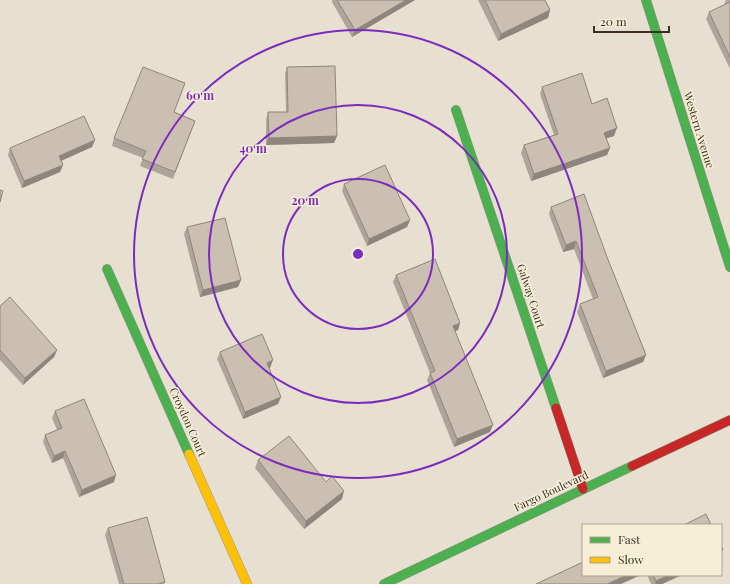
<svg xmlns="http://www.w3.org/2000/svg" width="730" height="584" font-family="'Playfair Display',serif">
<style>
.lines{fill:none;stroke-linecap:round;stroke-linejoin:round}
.fast-casing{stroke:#9c958a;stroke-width:10}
.slow-casing{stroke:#9c958a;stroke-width:10}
.jam-casing{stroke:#9c958a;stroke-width:10}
.fast{stroke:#4caf50;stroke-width:9}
.slow{stroke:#ffc107;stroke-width:9}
.jam{stroke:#c62828;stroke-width:9}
.wall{fill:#afa499}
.shaded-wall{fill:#8e867d}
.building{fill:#cbbfb2;stroke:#8e867d}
.ring{fill:none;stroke:#7b2cbf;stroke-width:2}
.labels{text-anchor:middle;stroke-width:3;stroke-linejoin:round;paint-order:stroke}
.street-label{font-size:11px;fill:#3d2e20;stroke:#f7eed8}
.centre{fill:#7b2cbf;stroke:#f7eed8;stroke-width:2}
.ring-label{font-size:12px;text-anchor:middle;font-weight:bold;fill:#7b2cbf;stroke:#f7eed8;stroke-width:3;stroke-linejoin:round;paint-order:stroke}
</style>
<rect width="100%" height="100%" fill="#e7e0d1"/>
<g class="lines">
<defs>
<g id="fast">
<polyline points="646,0 730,267"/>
<polyline points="456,110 556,408"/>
<polyline points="107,269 189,454"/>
<polyline points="384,584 632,466"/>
</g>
<polyline id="slow" points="189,454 247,584"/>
<g id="jam">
<polyline points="556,408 583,489"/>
<polyline points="632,466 730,420"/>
</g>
</defs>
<use href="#fast" class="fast-casing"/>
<use href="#slow" class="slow-casing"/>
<use href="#jam" class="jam-casing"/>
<use href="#fast" class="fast"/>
<use href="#slow" class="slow"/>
<use href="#jam" class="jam"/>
</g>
<g class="wall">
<polygon points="332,0 415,0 352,37 332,2"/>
<polygon points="478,0 545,0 550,10 548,18 498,41"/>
<polygon points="726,0 730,0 730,69 706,19 709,12 725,5 724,4"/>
<polygon points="287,67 337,136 334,143 266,145 266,120 268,112 286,112 285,74"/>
<polygon points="542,87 592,104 614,136 606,138 610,148 607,155 531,181 521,153 524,145 554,135 540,94"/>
<polygon points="174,112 195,121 173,179 140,166 143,158 112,146 114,138"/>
<polygon points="92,147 61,161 63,165 60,172 22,188 8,155 10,148"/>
<polygon points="344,184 410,220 407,227 367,246 342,191"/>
<polygon points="551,207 607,257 646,355 643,362 603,378 577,312 580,304 593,299 574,249 563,252 549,214"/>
<polygon points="187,227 241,280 238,287 200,297 184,234"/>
<polygon points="396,275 460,323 458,330 455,331 490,432 454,447 427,380 430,373 393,282"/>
<polygon points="0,306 57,350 54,357 23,385 0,360"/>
<polygon points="220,352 270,368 269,368 278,404 243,419 217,359"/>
<polygon points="55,411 114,482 79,497 63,458 52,463 43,442 45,435 57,430 52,418"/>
<polygon points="258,460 326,482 342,499 304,529 255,468"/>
<polygon points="108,528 165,582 164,584 119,584 105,535"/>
<polygon points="647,575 682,575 662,584 651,584"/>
</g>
<g class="shaded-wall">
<polygon points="406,0 415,0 352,37 355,30"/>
<polygon points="550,10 548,18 498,41 501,34"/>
<polygon points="617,128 614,136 602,140 604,133"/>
<polygon points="337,136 334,143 266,145 269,138"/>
<polygon points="95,140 92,147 56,163 59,156"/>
<polygon points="610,148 607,155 531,181 534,174"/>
<polygon points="63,165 60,172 22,188 24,181"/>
<polygon points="410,220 407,227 367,246 369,239"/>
<polygon points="576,241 574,249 563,252 566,245"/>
<polygon points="241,280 238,287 200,297 203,290"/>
<polygon points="460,323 458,330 450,333 453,326"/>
<polygon points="57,350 54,357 23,385 25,378"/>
<polygon points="646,355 643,362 603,378 606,371"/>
<polygon points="273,360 270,368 264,370 267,363"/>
<polygon points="281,397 278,404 243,419 245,412"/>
<polygon points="493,425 490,432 454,447 457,439"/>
<polygon points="65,451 63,458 52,463 54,456"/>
<polygon points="116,475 114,482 79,497 82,490"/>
<polygon points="344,491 342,499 304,529 306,521"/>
<polygon points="627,575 641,575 621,584 607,584"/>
<polygon points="669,575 682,575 662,584 655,584 656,581"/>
</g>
<g class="building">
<polygon points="337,0 406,0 355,30"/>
<polygon points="485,0 545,0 550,10 501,34"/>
<polygon points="730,2 730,57 709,12"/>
<polygon points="335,66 337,136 269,138 268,112 288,112 287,67"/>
<polygon points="143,67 185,83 174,112 195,121 175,172 142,159 146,151 114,138"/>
<polygon points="582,73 592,104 607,98 617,128 604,133 610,148 534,174 524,145 558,134 542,87"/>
<polygon points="84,116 95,140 59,156 63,165 24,181 10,148"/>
<polygon points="385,165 410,220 369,239 344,184"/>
<polygon points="0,190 3,191 0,202"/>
<polygon points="584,194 607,257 646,355 606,371 580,304 598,297 576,241 566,245 551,207"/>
<polygon points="225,218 241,280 203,290 187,227"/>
<polygon points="435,259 460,323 453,326 493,425 457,439 430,373 435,371 396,275"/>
<polygon points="10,297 57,350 25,378 0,350 0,306"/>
<polygon points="262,334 273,360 267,363 281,397 245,412 220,352"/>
<polygon points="84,399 116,475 82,490 65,451 54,456 45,435 62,428 55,411"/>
<polygon points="289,436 326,482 332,476 344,491 306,521 258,460"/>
<polygon points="706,514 711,525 684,525"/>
<polygon points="147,517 165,582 158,584 124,584 108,528"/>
<polygon points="721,545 723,550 721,551"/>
<polygon points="583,562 583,575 627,575 607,584 536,584"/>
<polygon points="653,575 669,575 656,581"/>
</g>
<g class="ring">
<circle cx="358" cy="254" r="75"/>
<circle cx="358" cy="254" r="149"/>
<circle cx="358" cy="254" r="224"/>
</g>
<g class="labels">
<g class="street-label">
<text transform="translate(699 130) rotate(73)" y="4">Western Avenue</text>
<text transform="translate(531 296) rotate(72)" y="4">Galway Court</text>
<text transform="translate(188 422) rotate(66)" y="4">Croydon Court</text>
<text transform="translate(551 491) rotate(-25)" y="4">Fargo Boulevard</text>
</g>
</g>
<circle cx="358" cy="254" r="6" class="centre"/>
<g class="ring-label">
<text x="200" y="100">60 m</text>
<text x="253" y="153">40 m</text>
<text x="305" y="205">20 m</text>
</g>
<rect x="582" y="524" width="140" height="52" fill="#f7eed8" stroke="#ada18e"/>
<rect x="590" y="537" width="20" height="6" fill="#4caf50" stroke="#ada18e"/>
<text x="618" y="544" font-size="12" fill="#3d2e20">Fast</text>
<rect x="590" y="557" width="20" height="6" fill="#ffc107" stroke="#ada18e"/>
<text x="618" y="564" font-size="12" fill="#3d2e20">Slow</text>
<path d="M594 26v6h75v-6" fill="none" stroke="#3d2e20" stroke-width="2"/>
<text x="600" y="26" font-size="12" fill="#3d2e20" stroke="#f7eed8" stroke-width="3" paint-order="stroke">20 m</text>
</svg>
